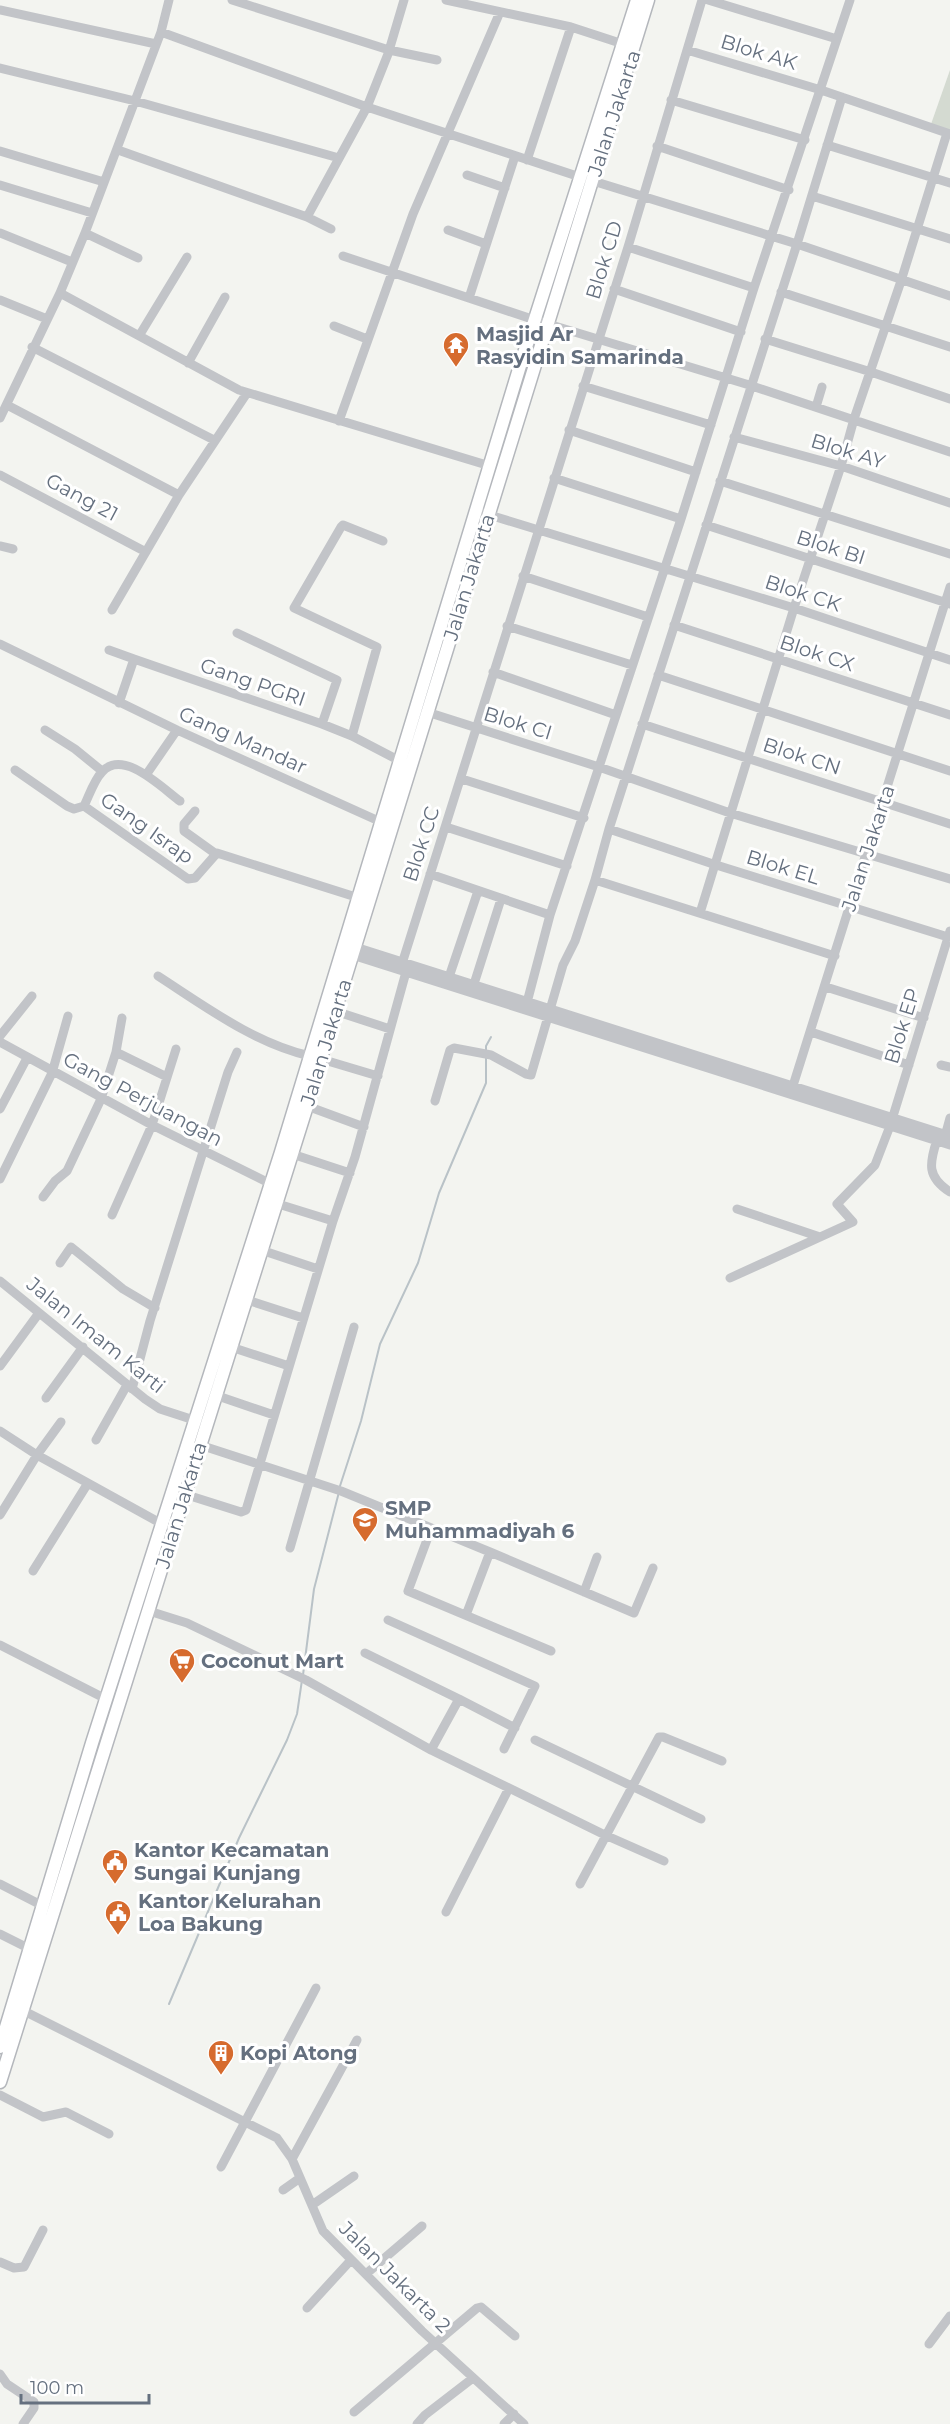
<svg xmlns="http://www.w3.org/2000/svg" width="950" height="2424" font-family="Montserrat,sans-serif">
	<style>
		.green { fill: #d4dad1 }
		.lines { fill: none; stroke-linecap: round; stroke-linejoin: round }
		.stream { stroke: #b9c2c7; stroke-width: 2 }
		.secondary-casing { stroke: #b4b7bc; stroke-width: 15 }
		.minor { stroke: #c2c4c8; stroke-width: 9 }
		.secondary { stroke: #fff; stroke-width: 12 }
		.labels { text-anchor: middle; stroke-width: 6; stroke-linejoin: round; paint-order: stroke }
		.street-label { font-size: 20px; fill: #65707f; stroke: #fff }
		.poi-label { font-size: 20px; font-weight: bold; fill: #65707f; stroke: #fff; text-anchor: start }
	</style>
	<rect width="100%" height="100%" fill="#f3f4f0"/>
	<path class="green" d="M950 70V134L930 127Z"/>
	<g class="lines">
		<path class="stream" d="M486 1051V1046L491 1037
			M340 1486 361 1421 380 1344 418 1263 439 1193 486 1083V1057
			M303 1675 314 1589 339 1492
			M169 2004 239 1838 287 1740 297 1714 302 1680"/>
		<g class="secondary-casing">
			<path id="secondary" d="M0 2047 92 1743 281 1152 519 369 637 0
				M0 2082 307 1106 335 1011 648 0"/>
		</g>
		<path class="minor" d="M232 0 389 50 437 60
			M446 0 571 27 623 44
			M708 0 837 39
			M0 10 156 44
			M161 32 367 107 580 177 797 244 950 296
			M687 50 821 90 950 134
			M0 68 135 101 339 158
			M671 100 805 140
			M827 145 950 183
			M657 146 789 190
			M118 150 307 217 367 107 388 54 404 0
			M0 151 104 182
			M527 160 571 27
			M467 175 505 188
			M0 185 92 213
			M812 196 950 239
			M307 217 331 229
			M448 230 486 244
			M0 233 72 262
			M85 233 138 258
			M628 247 754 288
			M343 256 535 320 746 384 950 452
			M614 289 741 332
			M781 292 950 347
			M60 293 239 390 490 466
			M469 298 515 156
			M0 300 47 319
			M334 326 367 339
			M139 336 187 257
			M765 339 871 372 950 399
			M32 347 214 440
			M188 363 225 297
			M583 386 711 425
			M7 405 179 495 247 393
			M816 407 822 387
			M0 418 60 293 85 233 161 32 169 0
			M339 421 413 214 500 12
			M569 430 696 472
			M734 437 841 466 950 503
			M0 475 146 552
			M554 478 681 519
			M720 481 950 554
			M483 513 794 608 950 660
			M706 525 950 604
			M0 546 13 549
			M523 576 648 617
			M112 610 179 495
			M674 625 950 715
			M507 626 632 665
			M237 633 337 680 322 724
			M0 644 177 730 381 822
			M109 650 134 659
			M493 672 616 715
			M658 675 950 771
			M119 703 134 659 322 724 352 736 400 761
			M427 712 599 767 730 813 950 879
			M642 724 950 824
			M45 730 75 749 102 771
			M352 736 377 647 294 608 341 527 343 525 383 541
			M15 770 67 806 74 809 84 806 188 879 195 878 217 853 359 898
			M146 775 177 730
			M462 779 584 818
			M84 806C89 796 94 780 102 772 123 748 162 788 180 801
			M195 811 184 824V831L216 854
			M446 827 567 866
			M609 829 713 864 948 937
			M430 874 550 915
			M700 913 794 608 841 466 854 419 901 281 947 133
			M349 945 950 1136
			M346 953 950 1145
			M835 956 595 880 609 829 797 244 842 97
			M400 970 628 247 702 0
			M158 976C206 1007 254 1043 310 1056
			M449 977 478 891
			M474 984 501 899
			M826 987 924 1018
			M525 1010 550 915 681 519 754 288 850 0
			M335 1011 390 1029
			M811 1032 909 1065
			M0 1036 32 996
			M0 1042 152 1125 271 1184
			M116 1052 167 1077
			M321 1059 378 1076
			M941 1065 950 1067
			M791 1092 950 587
			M435 1101 450 1050 454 1048 491 1055 526 1074 531 1075 563 965 575 941 595 880
			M307 1106 364 1127
			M0 1109 27 1058
			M937 1140C929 1164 927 1177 950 1192
			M944 1140 950 1118
			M292 1154 350 1173
			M0 1179 52 1073 68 1016
			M43 1197 55 1181 67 1171 101 1099 116 1052 122 1018
			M275 1203 333 1221
			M737 1209 820 1237
			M112 1215 152 1125 176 1049
			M261 1250 318 1269
			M60 1263 71 1247 123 1289 155 1308
			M730 1278 853 1222 837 1204 875 1165 890 1126 950 931
			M0 1281 145 1399 160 1409 200 1422
			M247 1300 303 1318
			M231 1347 289 1366
			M0 1366 39 1313
			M132 1389 150 1321 228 1072 237 1052
			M215 1395 274 1415
			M46 1398 83 1347
			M0 1431 37 1455 162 1524
			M96 1440 127 1385
			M200 1445 341 1491 490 1552
			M184 1494 241 1512 246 1510 333 1221 355 1157 406 972
			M0 1515 37 1455 61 1422
			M431 1529 408 1591 551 1651
			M290 1548 354 1327
			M33 1571 88 1483
			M584 1592 597 1557
			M149 1611 187 1623 306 1680 431 1750 605 1835 664 1861
			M466 1615 490 1552 634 1613 653 1568
			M388 1620 535 1686 504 1749
			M0 1645 106 1699
			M365 1653 459 1699 431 1750
			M459 1699 515 1728
			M535 1740 701 1819
			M0 1884 43 1906
			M580 1884 659 1737H663L722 1761
			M446 1912 509 1788
			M0 1934 30 1949
			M18 2008 277 2138 292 2159 323 2231 422 2331 524 2424
			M0 2095 43 2117 66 2112 109 2134
			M292 2159 357 2040
			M221 2167 316 1988
			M283 2190 300 2178
			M312 2205 354 2176
			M0 2262 14 2268 24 2267 43 2230
			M366 2274 422 2226
			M307 2308 351 2260
			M929 2344 950 2316
			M0 2374 7 2384 34 2402V2408L23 2424
			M354 2412 477 2308 481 2307 515 2336
			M417 2424 425 2415 473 2378
			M504 2424 514 2414"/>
		<use href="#secondary" class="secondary"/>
	</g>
	<defs>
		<g id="temple-pin" transform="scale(1.35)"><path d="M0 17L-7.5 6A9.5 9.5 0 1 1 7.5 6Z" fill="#d66b2e" stroke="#fff"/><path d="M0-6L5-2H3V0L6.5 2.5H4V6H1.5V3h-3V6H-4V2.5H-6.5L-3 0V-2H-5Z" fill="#fff"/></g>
		<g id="school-pin" transform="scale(1.35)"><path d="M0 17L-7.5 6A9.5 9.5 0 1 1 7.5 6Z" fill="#d66b2e" stroke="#fff"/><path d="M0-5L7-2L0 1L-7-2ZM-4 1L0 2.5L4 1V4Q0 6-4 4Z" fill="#fff"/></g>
		<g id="supermarket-pin" transform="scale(1.35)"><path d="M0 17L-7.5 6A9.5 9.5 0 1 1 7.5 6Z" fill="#d66b2e" stroke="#fff"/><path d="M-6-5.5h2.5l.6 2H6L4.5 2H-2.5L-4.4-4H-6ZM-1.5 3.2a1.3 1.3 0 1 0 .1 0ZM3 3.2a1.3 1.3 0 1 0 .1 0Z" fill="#fff"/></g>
		<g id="civic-pin" transform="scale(1.35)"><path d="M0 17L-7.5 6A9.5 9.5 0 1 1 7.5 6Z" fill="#d66b2e" stroke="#fff"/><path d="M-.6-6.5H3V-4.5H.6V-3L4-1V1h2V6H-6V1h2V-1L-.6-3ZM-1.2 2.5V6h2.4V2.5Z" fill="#fff"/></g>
		<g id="building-pin" transform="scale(1.35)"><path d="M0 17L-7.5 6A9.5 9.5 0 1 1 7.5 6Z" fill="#d66b2e" stroke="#fff"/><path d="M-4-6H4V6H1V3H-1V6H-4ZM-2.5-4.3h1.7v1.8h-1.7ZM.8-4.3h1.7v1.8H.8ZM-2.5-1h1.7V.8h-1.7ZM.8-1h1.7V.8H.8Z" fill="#fff"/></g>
	</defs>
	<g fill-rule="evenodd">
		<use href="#temple-pin" x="456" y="345"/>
		<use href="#school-pin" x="365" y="1520"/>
		<use href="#supermarket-pin" x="182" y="1661"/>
		<use href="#civic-pin" x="115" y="1862"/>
		<use href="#civic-pin" x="118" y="1913"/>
		<use href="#building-pin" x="221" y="2053"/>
	</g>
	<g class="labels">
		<g class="street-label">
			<text transform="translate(759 52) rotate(17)" y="7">Blok AK</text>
			<text transform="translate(614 113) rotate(-72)" y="7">Jalan Jakarta</text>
			<text transform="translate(604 260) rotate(-73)" y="7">Blok CD</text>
			<text transform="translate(848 451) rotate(17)" y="7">Blok AY</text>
			<text transform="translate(82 497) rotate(28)" y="7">Gang 21</text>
			<text transform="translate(831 547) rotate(18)" y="7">Blok BI</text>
			<text transform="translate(469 577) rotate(-73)" y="7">Jalan Jakarta</text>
			<text transform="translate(803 593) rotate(18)" y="7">Blok CK</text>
			<text transform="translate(817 653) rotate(18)" y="7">Blok CX</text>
			<text transform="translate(253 682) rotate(19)" y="7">Gang PGRI</text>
			<text transform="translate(518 723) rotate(17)" y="7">Blok CI</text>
			<text transform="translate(243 740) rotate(24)" y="7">Gang Mandar</text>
			<text transform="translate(802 756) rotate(18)" y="7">Blok CN</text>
			<text transform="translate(147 828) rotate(35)" y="7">Gang Israp</text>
			<text transform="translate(421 844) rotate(-72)" y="7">Blok CC</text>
			<text transform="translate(868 848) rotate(-72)" y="7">Jalan Jakarta</text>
			<text transform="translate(783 867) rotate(17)" y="7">Blok EL</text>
			<text transform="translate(902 1026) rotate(-73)" y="7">Blok EP</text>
			<text transform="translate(326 1042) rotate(-73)" y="7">Jalan Jakarta</text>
			<text transform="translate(143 1099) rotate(28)" y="7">Gang Perjuangan</text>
			<text transform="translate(96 1335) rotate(39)" y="7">Jalan Imam Karti</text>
			<text transform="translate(181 1505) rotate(-73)" y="7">Jalan Jakarta</text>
			<text transform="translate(395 2277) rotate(45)" y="7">Jalan Jakarta 2</text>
		</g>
		<g class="poi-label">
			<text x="476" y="341">Masjid Ar<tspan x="476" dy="23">Rasyidin Samarinda</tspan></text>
			<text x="385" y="1515">SMP<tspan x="385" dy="23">Muhammadiyah 6</tspan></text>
			<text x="201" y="1668">Coconut Mart</text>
			<text x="134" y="1857">Kantor Kecamatan<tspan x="134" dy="23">Sungai Kunjang</tspan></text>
			<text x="138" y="1908">Kantor Kelurahan<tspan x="138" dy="23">Loa Bakung</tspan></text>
			<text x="240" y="2060">Kopi Atong</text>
		</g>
	</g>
	<path d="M21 2394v9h128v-9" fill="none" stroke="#65707f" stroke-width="3"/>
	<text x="30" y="2394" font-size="18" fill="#65707f" stroke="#ffffff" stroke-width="4.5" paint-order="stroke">100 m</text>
</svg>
